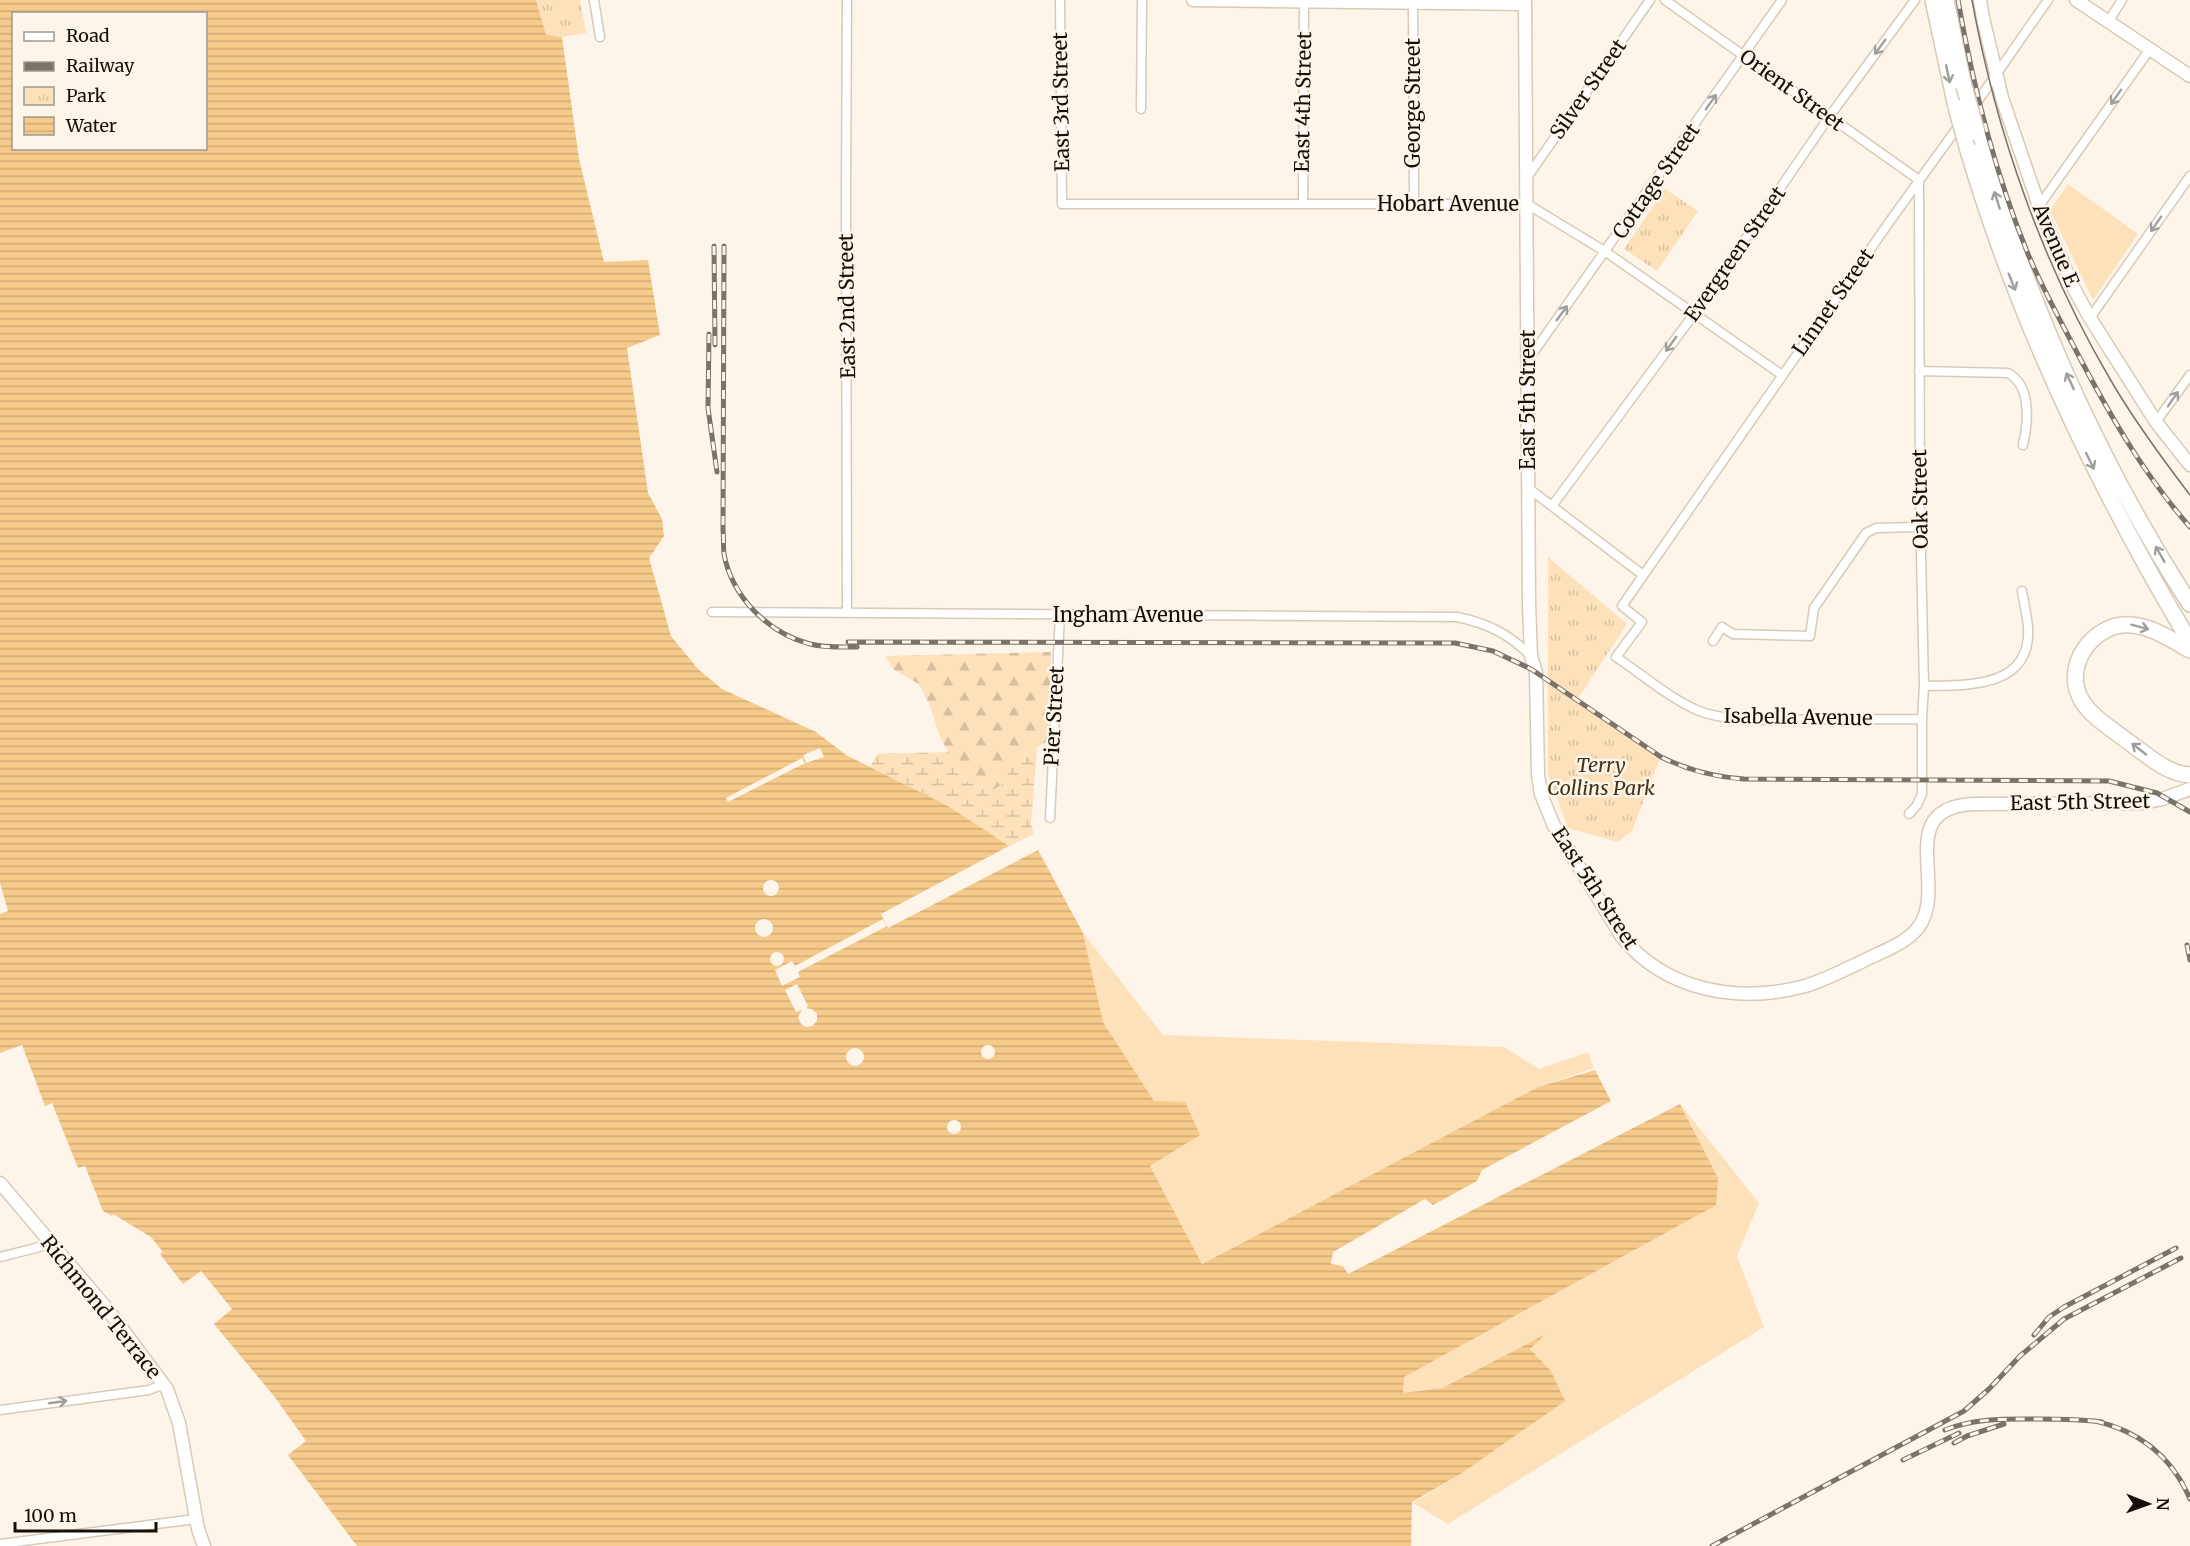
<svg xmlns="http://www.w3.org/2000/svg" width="2190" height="1546" font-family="Merriweather,serif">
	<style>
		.grass { fill: #fce1ba }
		.forest { fill: url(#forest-firs) }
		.wetland { fill: url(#wetland-marsh) }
		.park { fill: url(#park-tufts) }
		.water { fill: url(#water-rules); fill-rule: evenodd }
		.pier { fill: #fef5ea }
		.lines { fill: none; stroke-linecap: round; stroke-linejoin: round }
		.street-casing { stroke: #d7cab7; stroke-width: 11 }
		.secondary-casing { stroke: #d7cab7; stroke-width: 15 }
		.highway-casing { stroke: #d7cab7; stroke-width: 18 }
		.street { stroke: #fff; stroke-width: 8 }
		.secondary { stroke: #fff; stroke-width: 12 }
		.highway { stroke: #fff; stroke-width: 15 }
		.tram { stroke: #79736a; stroke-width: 1.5 }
		.rail-casing { stroke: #79736a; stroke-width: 5 }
		.rail { stroke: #fef5ea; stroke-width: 3; stroke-dasharray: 9; stroke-linecap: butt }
		.highway-bridge-casing { stroke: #d7cab7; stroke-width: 18; stroke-linecap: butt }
		.highway-bridge { stroke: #fff; stroke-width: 15 }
		.oneway { stroke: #a19f9d }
		.labels { text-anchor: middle; stroke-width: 5; stroke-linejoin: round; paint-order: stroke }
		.street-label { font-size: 20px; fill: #141009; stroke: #fef5ea }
		.park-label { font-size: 20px; font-style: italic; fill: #443216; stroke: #fef5ea }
	</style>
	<defs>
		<pattern id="forest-firs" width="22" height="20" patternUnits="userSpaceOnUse" patternTransform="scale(1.5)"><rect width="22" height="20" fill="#fce1ba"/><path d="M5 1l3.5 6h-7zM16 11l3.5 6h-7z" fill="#d7c09f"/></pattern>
		<pattern id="wetland-marsh" width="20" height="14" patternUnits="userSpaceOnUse" patternTransform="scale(1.5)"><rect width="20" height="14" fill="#fce1ba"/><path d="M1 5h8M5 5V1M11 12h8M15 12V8" fill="none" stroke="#d7c09f"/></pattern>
		<pattern id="park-tufts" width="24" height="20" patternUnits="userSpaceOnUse" patternTransform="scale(1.5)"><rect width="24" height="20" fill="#fce1ba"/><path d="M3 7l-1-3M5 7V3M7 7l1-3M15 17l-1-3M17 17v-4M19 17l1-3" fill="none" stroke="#d7c09f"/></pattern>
		<pattern id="water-rules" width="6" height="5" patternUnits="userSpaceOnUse" patternTransform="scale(1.5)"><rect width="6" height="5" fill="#f5ca8b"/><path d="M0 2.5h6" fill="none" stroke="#d1ac77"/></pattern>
	</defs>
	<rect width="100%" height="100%" fill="#fef5ea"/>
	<path class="grass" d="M2068 184 2138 234 2093 300 2050 210Z
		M1083 933 1163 1035 1504 1047 1539 1069 1588 1052 1594 1068 1538 1087 1202 1264 1150 1166 1199 1135 1154 1101 1103 1022Z
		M1680 1104 1759 1203 1737 1256 1764 1327 1448 1524 1413 1503 1462 1473 1565 1401 1551 1371 1530 1349 1543 1336 1442 1388 1403 1393 1404 1377 1718 1178Z"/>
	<path class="forest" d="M1051 652 1048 741 1011 762 1006 782 990 792 961 779 939 734 929 704 919 684 894 670 885 656Z"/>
	<path class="wetland" d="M1037 748 1031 825 1034 834 1009 846 948 806 870 767 877 754 948 752 961 779 990 792 1006 782 1010 762Z"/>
	<path class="park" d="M536 0H580L586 33 562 37 546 35Z
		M1665 189 1698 211 1657 271 1624 249Z
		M1548 557 1627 624 1577 700 1660 758 1632 831 1618 842 1568 828 1548 775Z"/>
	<path class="water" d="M0 0H536L546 35 562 37 579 159 604 262 648 260 660 335 627 348 648 493 662 519 664 536 649 558 671 636 698 669 722 689 816 732 846 755 948 806 1009 846 881 914 888 928 1038 850 1083 933 1103 1022 1154 1101 1185 1102 1200 1135 1150 1166 1202 1264 1538 1087 1595 1070 1611 1101 1482 1170 1477 1181 1433 1205 1425 1199 1333 1252 1331 1264 1343 1266 1348 1274 1680 1104 1718 1178 1716 1205 1404 1377 1403 1393 1442 1388 1546 1334 1530 1349 1551 1371 1565 1401 1462 1473 1412 1502 1411 1546H357L288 1455 306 1441 274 1396 214 1324 232 1309 201 1271 183 1284 160 1254 163 1252 151 1237 113 1214 112 1216 103 1211 85 1166 78 1168 52 1103 45 1106 22 1045 0 1053V914L8 911 0 883ZM14 14H206V148H14Z"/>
	<path class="pier" d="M820 748 824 757 806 763 803 755Z
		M802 758 805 763 728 802 726 798Z
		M763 888a8 8 0 1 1 16 0a8 8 0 1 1-16 0Z
		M883 919 887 926 798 972 800 977 782 986 775 970 792 961 795 966Z
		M755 928a9 9 0 1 1 18 0a9 9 0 1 1-18 0Z
		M770 959a7 7 0 1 1 14 0a7 7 0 1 1-14 0Z
		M797 984 808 1006 806 1008 812 1009 817 1014V1021L812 1026 806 1027 801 1024 798 1017 802 1010 796 1012 785 990Z
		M981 1052a7 7 0 1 1 14 0a7 7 0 1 1-14 0Z
		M846 1057a9 9 0 1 1 18 0a9 9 0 1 1-18 0Z
		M947 1127a7 7 0 1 1 14 0a7 7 0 1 1-14 0Z"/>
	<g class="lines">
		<g class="street-casing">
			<path id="street" d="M594 0 600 37
				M1060 0 1062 204H1527L1606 252 1782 375
				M1665 0 1919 180 1920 512 1924 686 1922 719V794L1917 805 1909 814
				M1413 3 1414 204
				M2108 22 2122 0
				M1141 109 1142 0
				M1970 112 2048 0
				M1526 179 1650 0
				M1303 204 1304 0
				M2039 206 2150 49
				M2090 318 2190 176
				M1528 360 1782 0
				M1919 371 2008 373C2032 386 2028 423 2023 445
				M2156 422 2190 375
				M1528 488 1643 575
				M1552 506 1694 314 1829 117 1915 0
				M712 612 1457 617C1487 623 1509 634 1531 656
				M847 612 846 195 847 0
				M1713 641 1722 627 1733 634 1810 636 1814 608 1866 533 1876 528 1920 527
				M1924 686C1967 685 2032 689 2028 627 2027 615 2024 603 2022 591
				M1922 719 1745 720C1730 718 1714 717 1699 711 1669 698 1643 675 1616 657L1642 622 1622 606 1890 221 1960 124
				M1050 818 1060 615
				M0 1257 36 1248 50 1242
				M0 1410 149 1390 164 1384
				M0 1544 196 1519"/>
		</g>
		<g class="secondary-casing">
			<path id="secondary" d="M1193 0 1525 4
				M1525 0 1529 604 1531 656 1536 672 1538 775 1541 794 1554 826 1622 937C1666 991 1739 1004 1805 986 1825 980 1844 970 1863 961 1881 952 1905 944 1918 928 1949 887 1893 809 1972 804L2143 803 2162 799 2190 789
				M1980 0 1983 18 2002 98 2039 206 2073 287 2090 318 2156 422 2190 465
				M2076 0 2190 76
				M0 1183 108 1310 167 1389 179 1423 198 1529 204 1546"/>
		</g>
		<g class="highway-casing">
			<path id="highway" d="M1933 0 1956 107
				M1946 0 1964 86
				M1977 133C2027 298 2096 459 2190 604
				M1967 147C2018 322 2097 486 2190 642
				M2190 650C2172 640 2151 626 2131 625 2093 622 2061 667 2082 701 2093 719 2118 733 2134 746 2151 758 2168 774 2190 775"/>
		</g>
		<use href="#street" class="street"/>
		<use href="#secondary" class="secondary"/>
		<use href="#highway" class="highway"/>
		<path class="tram" d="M1972 0C1996 132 2042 263 2110 379 2133 419 2161 457 2190 495"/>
		<g class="rail-casing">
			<path id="rail" d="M1958 0C1973 86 1995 173 2028 254 2044 292 2064 327 2083 364 2114 422 2146 477 2190 527
				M714 246 715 345
				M724 246 723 530C724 538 723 546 724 554 732 597 768 633 810 644 826 648 841 647 857 647
				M709 334 708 408 717 472
				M848 642 1455 643 1493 651 1531 669 1661 757C1688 770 1714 777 1744 779L2109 781 2157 793 2190 812
				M2187 945 2190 960
				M2034 1335 2049 1317 2064 1307 2176 1248
				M2095 1421C2139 1431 2172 1457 2190 1499
				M1945 1430C1975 1418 2005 1419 2037 1419 2059 1419 2080 1419 2102 1422
				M1954 1443 1967 1436 2004 1424
				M1903 1460 1959 1433
				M1712 1546 1964 1411 1989 1389 2020 1356 2064 1319 2181 1258"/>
		</g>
		<use href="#rail" class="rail"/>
		<g class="highway-bridge-casing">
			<path id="highway-bridge" d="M1964 86 1977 133
				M1956 107 1967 147"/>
		</g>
		<use href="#highway-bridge" class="highway-bridge"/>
	</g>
	<defs><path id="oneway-shaft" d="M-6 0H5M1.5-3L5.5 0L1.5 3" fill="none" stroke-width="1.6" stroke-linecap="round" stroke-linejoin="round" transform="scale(1.5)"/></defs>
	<g class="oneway">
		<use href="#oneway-shaft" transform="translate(1880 47) rotate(126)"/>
		<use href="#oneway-shaft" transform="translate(1948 74) rotate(78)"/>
		<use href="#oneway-shaft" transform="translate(2116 97) rotate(125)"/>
		<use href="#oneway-shaft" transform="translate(1711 102) rotate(-55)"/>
		<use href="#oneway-shaft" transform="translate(1997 200) rotate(-108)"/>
		<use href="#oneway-shaft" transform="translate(2156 224) rotate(125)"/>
		<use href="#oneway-shaft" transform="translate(2012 282) rotate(68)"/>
		<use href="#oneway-shaft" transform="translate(1562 313) rotate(-54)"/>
		<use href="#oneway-shaft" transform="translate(1671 344) rotate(126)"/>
		<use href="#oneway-shaft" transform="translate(2070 381) rotate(-115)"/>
		<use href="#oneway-shaft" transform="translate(2173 399) rotate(-55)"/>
		<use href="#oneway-shaft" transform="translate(2090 461) rotate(64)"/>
		<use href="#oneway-shaft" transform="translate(2160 554) rotate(-120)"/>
		<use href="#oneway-shaft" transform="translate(2140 627) rotate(15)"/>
		<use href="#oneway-shaft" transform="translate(2139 749) rotate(-142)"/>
		<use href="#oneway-shaft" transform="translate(58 1402) rotate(-8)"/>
	</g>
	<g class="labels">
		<g class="street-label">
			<text transform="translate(1588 89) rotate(-55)" y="7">Silver Street</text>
			<text transform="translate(1792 90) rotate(36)" y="7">Orient Street</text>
			<text transform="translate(1061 102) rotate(-91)" y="7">East 3rd Street</text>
			<text transform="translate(1303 102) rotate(-89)" y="7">East 4th Street</text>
			<text transform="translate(1413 103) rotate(-90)" y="7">George Street</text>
			<text transform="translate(1656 181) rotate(-55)" y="7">Cottage Street</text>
			<text x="1448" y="211">Hobart Avenue</text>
			<text transform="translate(2056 245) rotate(67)" y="7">Avenue E</text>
			<text transform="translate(1735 254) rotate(-55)" y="7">Evergreen Street</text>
			<text transform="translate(1833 302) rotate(-55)" y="7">Linnet Street</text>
			<text transform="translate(847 306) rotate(-91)" y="7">East 2nd Street</text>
			<text transform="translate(1528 400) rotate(-90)" y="7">East 5th Street</text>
			<text transform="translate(1920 499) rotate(-91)" y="7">Oak Street</text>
			<text x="1128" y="622">Ingham Avenue</text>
			<text transform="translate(1054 716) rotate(-87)" y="7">Pier Street</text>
			<text transform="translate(1798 717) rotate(1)" y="7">Isabella Avenue</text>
			<text transform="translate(2080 802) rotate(-1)" y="7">East 5th Street</text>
			<text transform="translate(1595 888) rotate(57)" y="7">East 5th Street</text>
			<text transform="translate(101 1307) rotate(51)" y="7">Richmond Terrace</text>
		</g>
		<g class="park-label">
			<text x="1601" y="772">Terry<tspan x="1601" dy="23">Collins Park</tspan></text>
		</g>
	</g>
	<rect x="12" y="12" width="195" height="138" fill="#fef5ea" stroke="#a09990" stroke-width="1.5"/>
	<rect x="24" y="32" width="30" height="9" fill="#ffffff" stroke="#a09990" stroke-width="1.5"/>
	<text x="66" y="42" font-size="18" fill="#141009">Road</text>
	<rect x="24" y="62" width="30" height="9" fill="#79736a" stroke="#a09990" stroke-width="1.5"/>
	<text x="66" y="72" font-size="18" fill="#141009">Railway</text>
	<rect x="24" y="87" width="30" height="18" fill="url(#park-tufts)" stroke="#a09990" stroke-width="1.5"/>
	<text x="66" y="102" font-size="18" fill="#141009">Park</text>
	<rect x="24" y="117" width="30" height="18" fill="url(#water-rules)" stroke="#a09990" stroke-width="1.5"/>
	<text x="66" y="132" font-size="18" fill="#141009">Water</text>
	<g transform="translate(2148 1504) rotate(91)" stroke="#fef5ea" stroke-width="4.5" paint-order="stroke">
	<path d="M0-4.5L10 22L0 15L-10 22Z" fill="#141009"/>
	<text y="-9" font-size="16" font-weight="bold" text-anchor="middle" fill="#141009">N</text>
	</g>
	<path d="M15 1522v9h141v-9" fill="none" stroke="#141009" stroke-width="3"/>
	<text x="24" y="1522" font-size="18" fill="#141009" stroke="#fef5ea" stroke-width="4.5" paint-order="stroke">100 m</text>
</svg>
